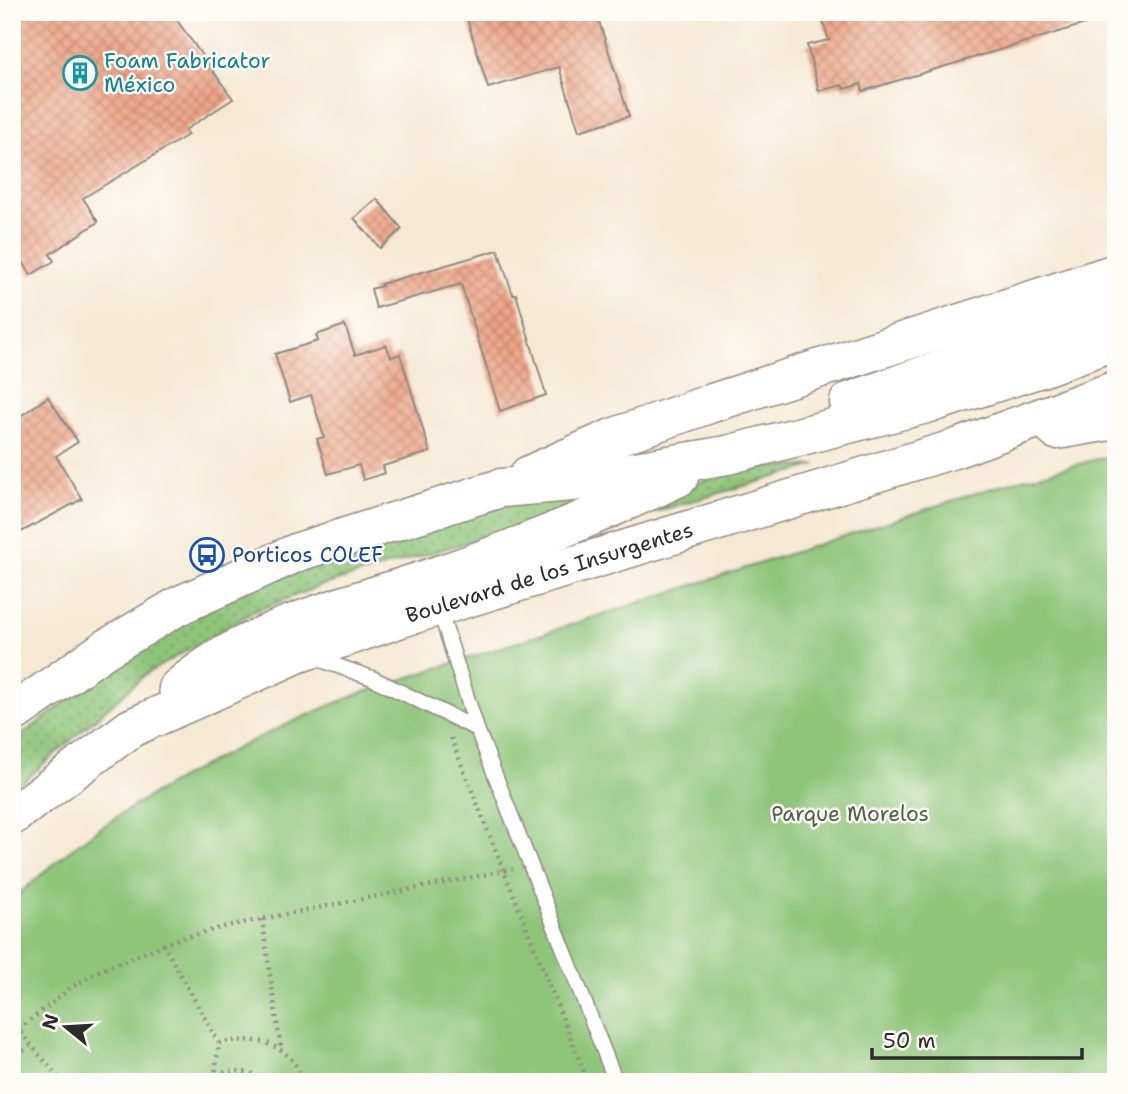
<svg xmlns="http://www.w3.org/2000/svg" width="1128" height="1094" font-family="'Shantell Sans',sans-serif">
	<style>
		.grass { fill: url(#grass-dots); stroke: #5c7852; stroke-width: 2 }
		.park { fill: #8ec579; stroke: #5c7852; stroke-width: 2 }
		.building { fill: url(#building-cross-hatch) }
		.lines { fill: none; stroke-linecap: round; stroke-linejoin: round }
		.lane-casing { stroke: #908a80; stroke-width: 17 }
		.primary-casing { stroke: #908a80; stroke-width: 41 }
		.path { stroke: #908a80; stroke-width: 4.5; stroke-dasharray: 2 5; stroke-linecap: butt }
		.lane { stroke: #fff; stroke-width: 14 }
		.primary { stroke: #fff; stroke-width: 38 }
		.labels { text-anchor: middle; stroke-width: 5; stroke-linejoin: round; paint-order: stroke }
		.culture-label { font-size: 21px; fill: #0d838f; stroke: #fdfcf7; text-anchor: start }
		.transit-label { font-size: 21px; fill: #164399; stroke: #fdfcf7; text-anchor: start }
		.street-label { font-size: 21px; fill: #2b2b2b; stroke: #fdfcf7 }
		.park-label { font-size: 21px; fill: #4e6146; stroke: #fdfcf7 }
	</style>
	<defs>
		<pattern id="grass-dots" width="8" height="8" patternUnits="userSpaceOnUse" patternTransform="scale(1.75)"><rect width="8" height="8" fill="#8ec579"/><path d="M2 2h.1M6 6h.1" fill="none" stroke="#74a063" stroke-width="1.8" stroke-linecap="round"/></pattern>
		<pattern id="building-cross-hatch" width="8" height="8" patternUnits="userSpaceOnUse" patternTransform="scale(1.75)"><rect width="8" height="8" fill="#eea485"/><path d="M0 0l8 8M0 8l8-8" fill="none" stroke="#c1866d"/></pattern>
	</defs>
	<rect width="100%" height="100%" fill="#fdfcf7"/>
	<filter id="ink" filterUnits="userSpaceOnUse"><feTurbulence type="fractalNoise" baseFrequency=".0143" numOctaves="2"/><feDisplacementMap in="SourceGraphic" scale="14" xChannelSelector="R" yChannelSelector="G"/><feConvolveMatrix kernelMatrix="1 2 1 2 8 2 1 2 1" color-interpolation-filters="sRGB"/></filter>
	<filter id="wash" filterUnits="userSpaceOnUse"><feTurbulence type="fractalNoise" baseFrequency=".00686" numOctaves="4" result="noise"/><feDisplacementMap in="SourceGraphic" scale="28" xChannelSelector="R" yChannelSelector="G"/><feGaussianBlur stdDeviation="1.57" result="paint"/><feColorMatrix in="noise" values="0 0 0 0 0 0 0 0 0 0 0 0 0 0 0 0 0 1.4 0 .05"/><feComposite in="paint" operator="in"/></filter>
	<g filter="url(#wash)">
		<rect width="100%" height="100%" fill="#f6e9d4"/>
		<path class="grass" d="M816 465 655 512 700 482 739 469Z
			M594 492 538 521 320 586 255 611 146 674 12 792V742L135 650 236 594 394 534 477 509Z"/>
		<path class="park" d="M1116 454V1082H12V900C35 881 58 859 82 841 167 779 263 732 361 693L1004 484Z"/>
		<g id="blocks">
			<path class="building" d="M12 12H171L233 99 185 130 188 135 83 198 98 222 50 254 54 261 31 275 12 244Z
				M465 12H596L629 116 579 131 559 67 488 88Z
				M820 12H1105V18L863 91 861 84 844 89 842 85 819 91 807 45 829 40Z
				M377 199 402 229 380 248 354 218Z
				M498 250 513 295 516 294 546 395 500 411 461 284 376 308 371 289 382 286 381 284Z
				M345 325 355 355 386 345 391 357 400 354 430 452 383 466 385 473 363 480 359 465 328 474 317 439 324 437 311 395 290 402 275 354 318 341 316 335Z
				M48 397 78 442 56 456 82 499 12 537V422Z"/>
		</g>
	</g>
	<g filter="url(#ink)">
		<use href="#blocks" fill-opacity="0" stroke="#908a80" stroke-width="2"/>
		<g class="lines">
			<g class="lane-casing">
				<path id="lane" d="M439 608 477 729 616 1082
					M312 657 372 678 477 729"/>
			</g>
			<g class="primary-casing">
				<g id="primary">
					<path d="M849 402 1116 307"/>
					<path d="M1056 430 1116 420"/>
					<path d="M529 475 612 438 712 403 1116 273"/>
					<path d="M178 688C250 626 349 606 436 576 519 548 600 514 679 477"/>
					<path d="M12 714 104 650 178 606 298 552 501 488 572 482 727 455 938 401 1041 368 1116 340"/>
					<path id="s1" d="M12 816 131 728 299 653 398 619 957 448 1116 390"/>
				</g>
			</g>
			<path class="path" d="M451 738 588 1082
				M262 919 281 1049
				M163 944 219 1043 215 1074
				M12 1022 62 1082
				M19 1029 72 987 99 971 175 940 227 926 513 869
				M219 1043C254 1035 292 1042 303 1082
				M12 1059 30 1046
				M197 1082C217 1072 247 1064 265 1082
				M230 1082 235 1072"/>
			<use href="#lane" class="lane"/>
			<use href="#primary" class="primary"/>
		</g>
	</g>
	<defs>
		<g id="building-ring" transform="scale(1.75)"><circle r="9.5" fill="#fdfcf7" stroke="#0f9aa8" stroke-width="1.5"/><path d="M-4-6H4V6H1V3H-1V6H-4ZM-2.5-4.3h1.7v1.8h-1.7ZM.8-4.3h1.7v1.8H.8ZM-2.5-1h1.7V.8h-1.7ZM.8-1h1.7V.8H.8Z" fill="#0f9aa8"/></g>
		<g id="bus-ring" transform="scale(1.75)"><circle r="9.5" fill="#fdfcf7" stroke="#1a4fb4" stroke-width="1.5"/><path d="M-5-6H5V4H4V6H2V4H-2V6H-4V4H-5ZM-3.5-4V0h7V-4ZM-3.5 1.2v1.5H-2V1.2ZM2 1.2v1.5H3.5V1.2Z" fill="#1a4fb4"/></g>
	</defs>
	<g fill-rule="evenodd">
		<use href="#building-ring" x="80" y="73"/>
		<use href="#bus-ring" x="207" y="555"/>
	</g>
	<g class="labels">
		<g class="culture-label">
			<text x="104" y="68">Foam Fabricator<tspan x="104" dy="24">México</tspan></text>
		</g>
		<g class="transit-label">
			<text x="232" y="562">Porticos COLEF</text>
		</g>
		<g class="street-label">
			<text dy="7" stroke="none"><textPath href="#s1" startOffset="595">Boulevard de los Insurgentes</textPath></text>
		</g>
		<g class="park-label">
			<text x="850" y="821">Parque Morelos</text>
		</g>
	</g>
	<rect width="1128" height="1094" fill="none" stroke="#fdfcf7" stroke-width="42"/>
	<g transform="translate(66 1027) rotate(288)" stroke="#fdfcf7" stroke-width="5" paint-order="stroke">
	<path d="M0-5L12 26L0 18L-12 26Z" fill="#2b2b2b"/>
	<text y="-10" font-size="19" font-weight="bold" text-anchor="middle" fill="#2b2b2b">N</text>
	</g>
	<path d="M872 1048v10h210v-10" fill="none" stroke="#2b2b2b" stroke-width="3.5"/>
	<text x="883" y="1048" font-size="21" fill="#2b2b2b" stroke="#fdfcf7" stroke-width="5" paint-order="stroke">50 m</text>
</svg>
